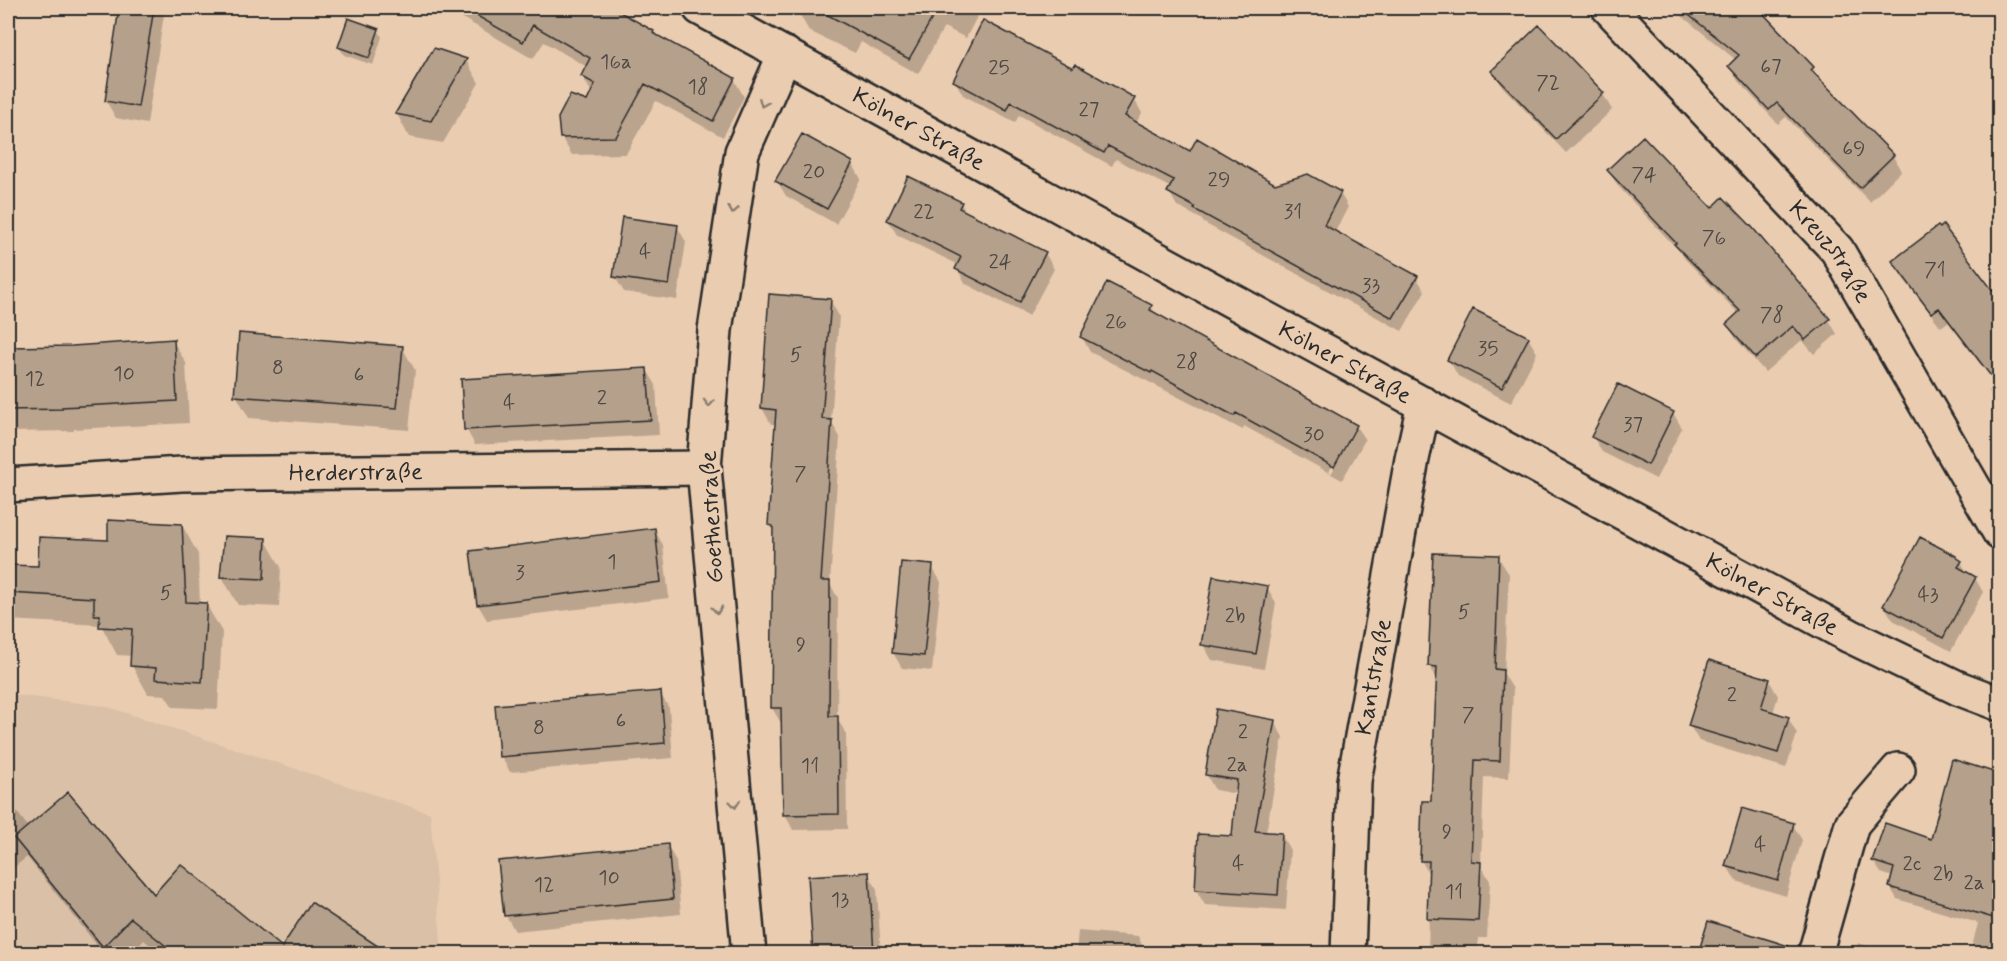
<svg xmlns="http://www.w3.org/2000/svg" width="2007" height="961" font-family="Mynerve,sans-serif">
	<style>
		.built { fill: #dac0a6 }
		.shadow { fill: #0003; fill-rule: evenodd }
		.building { fill: #b5a08c; stroke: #2b2b2b; stroke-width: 1.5 }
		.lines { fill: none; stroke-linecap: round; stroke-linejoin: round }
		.minor-casing { stroke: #2b2b2b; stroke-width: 38 }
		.secondary-casing { stroke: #2b2b2b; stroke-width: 38 }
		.minor { stroke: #eacdb1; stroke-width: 33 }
		.secondary { stroke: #eacdb1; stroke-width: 33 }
		.oneway { stroke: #8a7c6e }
		.labels { text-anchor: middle; stroke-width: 6; stroke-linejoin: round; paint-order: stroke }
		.number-label { font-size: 21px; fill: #4e4843 }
		.street-label { font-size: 24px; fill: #2b2b2b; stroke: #eacdb1 }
	</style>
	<rect width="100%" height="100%" fill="#eacdb1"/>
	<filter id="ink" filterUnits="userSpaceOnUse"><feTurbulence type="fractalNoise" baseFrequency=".0167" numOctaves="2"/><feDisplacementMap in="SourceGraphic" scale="12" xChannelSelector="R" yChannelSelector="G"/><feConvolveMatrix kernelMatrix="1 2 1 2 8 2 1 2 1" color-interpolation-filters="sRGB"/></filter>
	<g filter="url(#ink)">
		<path class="built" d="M8 694 105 706 430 813 442 953 8 954Z"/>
		<path class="shadow" d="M121 8H165L147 124 116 118 106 101Z
			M445 8H572L583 14 587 8H610L653 32 655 37 734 79 744 97 723 137 656 101 626 154 572 155 561 137 588 103 592 93 582 76 587 67 544 42 533 59Z
			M804 8H981V9L966 38 944 27 918 74 861 42 855 53 809 31 800 15Z
			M1672 8H1756L1813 68 1821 83 1893 156 1901 171 1870 202 1786 117 1778 124 1738 81 1730 66 1736 60Z
			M1539 27 1603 94 1612 110 1566 153 1502 86 1493 71Z
			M378 30 382 37 373 65 344 55 339 47Z
			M434 49 466 60 479 83 443 143 409 137 397 114Z
			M1073 70 1134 99 1142 113 1136 123 1190 153 1275 185 1340 193 1348 207 1335 232 1416 277 1425 291 1402 331 1204 223 1201 219 1177 206 1169 192 1171 188 1116 159 1112 166 1019 115 1015 123 963 95 955 81Z
			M852 163 861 179 836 224 786 196 777 181Z
			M1609 171 1829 320 1837 334 1814 354 1802 340 1765 372 1736 339 1727 324 1739 314 1685 259 1681 253 1617 185Z
			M961 203 966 213 1045 253 1054 269 1029 316 966 284 957 269 959 265 897 235 888 220Z
			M677 226 686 242 677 300 624 292 615 277Z
			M1894 262 2000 349 1980 364 1948 322 1941 327 1902 277Z
			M830 300 839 316 831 422 840 437 830 584 838 598 837 719 846 733 847 829 793 830 785 814 783 723H781L772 708 774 533 770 525 776 424H771L762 408Z
			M1151 306 1156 315 1356 426 1365 440 1342 480 1244 426 1243 430 1090 352 1082 337ZM1352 431H1355L1331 474 1329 472Z
			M1528 338 1537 353 1511 403 1458 376 1449 360Z
			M173 341 186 363 189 423 74 429V431L8 432V349L72 348Z
			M402 347 415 370 409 430 249 418 236 395Z
			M647 370 656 385 659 435 475 445 466 429Z
			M2000 386V411L1989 391Z
			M1673 413 1682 428 1656 479 1602 452 1593 437Z
			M182 525 198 554 200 604H206L222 632 218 709 173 707 165 695 148 694 132 666 133 656 117 655 101 625 8 620V567L39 568 109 542ZM110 626 140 628V630L110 629Z
			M654 529 663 545 669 598 487 620 478 605Z
			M265 539 281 567 279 607 238 605 222 577Z
			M1498 557 1509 574 1504 674 1513 689 1509 778 1484 777 1481 865 1490 881 1487 938H1478V954H1428L1430 876 1421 860 1433 803 1438 680 1429 666Z
			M1961 562 1968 574 1975 578 1983 592 1951 651 1893 620 1884 606Z
			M932 567 941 582 932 671 902 668 893 653Z
			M1267 587 1276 603 1264 669 1212 660 1203 645Z
			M1769 680 1778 696 1773 713 1788 718 1797 734 1786 768 1699 741 1690 726Z
			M660 693 669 708 673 758 510 772 501 756Z
			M1274 721 1283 737 1266 833 1281 834 1290 850 1286 910 1205 905 1196 890 1233 838 1237 794 1215 790 1206 774Z
			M2000 775V954H1970L1978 923 1897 899 1890 887 1893 877 1881 873 1873 861 1932 841Z
			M8 800 29 828 154 897 282 949 388 954H161L144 940 131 954H104L27 857 8 872Z
			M1793 825 1802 840 1786 896 1736 881 1727 866Z
			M667 845 676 861 681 914 515 931 506 916 500 863Z
			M868 873 877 889 881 954H815Z
			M1078 931 1138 936 1146 954H1076Z
			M1858 943 1892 954H1855Z"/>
		<path class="building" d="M119 8H154L138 107 105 101Z
			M463 8H613L654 31 653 33 735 78 713 121 645 84 616 137 560 138 558 118 570 95 587 101 595 84 581 76 590 58 533 25 523 42Z
			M815 8H938L909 59Z
			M1680 8H1758L1814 67 1811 70 1894 155 1860 188 1777 103 1769 110 1728 66 1739 55Z
			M348 18 379 29 369 58 338 47Z
			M983 20 1073 68 1075 64 1135 98 1125 116 1190 151 1197 138 1275 184 1308 174 1341 192 1324 225 1418 276 1393 318 1194 209 1195 207 1167 192 1174 180 1108 146 1104 153 1011 102 1007 110 953 81Z
			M1539 25 1604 93 1556 139 1491 71Z
			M434 48 467 59 431 121 395 114Z
			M802 134 853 162 827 209 775 181Z
			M1643 136 1712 208 1723 197 1752 227 1830 319 1805 340 1793 326 1756 358 1726 324 1740 311 1674 244 1676 243 1607 170Z
			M908 176 962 202 959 208 1046 252 1020 302 955 269 961 257 887 220Z
			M622 217 678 225 669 285 613 277Z
			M1943 225 2000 300V388L1939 308 1931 313 1892 261 1938 226 1940 228Z
			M1107 282 1152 305 1150 310 1357 425 1334 467 1236 413 1234 416 1152 371 1151 373 1080 337Z
			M769 294 831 299 822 419 832 420 821 581H830L829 716H838L839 814 783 815 781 708H771L773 526 768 525 776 410 761 408Z
			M1473 309 1529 337 1502 388 1447 360Z
			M239 333 403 346 397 408 234 396Z
			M174 339 177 401 62 407V409L8 410V347L72 346Z
			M647 368 651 420 464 430 461 379Z
			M1618 384 1674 412 1648 465 1591 437Z
			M108 520 182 524 186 602 207 603 202 682 155 679 156 668 130 666 132 629 99 627 100 615H94V598L8 593V565L38 566 39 537 108 540Z
			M655 528 661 582 477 605 470 551Z
			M224 536 266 538 264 579 220 577Z
			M1920 537 1956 556V557L1962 561 1958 567 1976 577 1943 638 1883 606Z
			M1433 553 1499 555 1495 669 1503 670 1500 761 1475 760 1471 861 1481 862 1478 921 1427 919 1429 861H1420L1422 801H1431L1437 667 1428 666Z
			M901 562 933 565 924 656 892 653Z
			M1213 576 1268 586 1256 654 1201 645Z
			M1709 660 1770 679 1761 708 1789 717 1778 753 1688 726Z
			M661 691 665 743 499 757 495 705Z
			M1216 709 1275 720 1255 831 1282 833 1278 895 1195 890 1198 834 1232 836 1237 780 1205 775Z
			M1952 759 2000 774V920L1889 887 1894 868 1872 861 1885 823 1931 839Z
			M68 792 154 894 181 864 282 947 311 902 390 954H176L131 918 103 947 14 838Z
			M1742 808 1794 823 1778 881 1725 866Z
			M668 844 673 899 504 916 498 861Z
			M869 872 874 954H813L808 876Z
			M1708 921 1789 946 1788 954H1698Z"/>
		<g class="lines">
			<g class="minor-casing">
				<g id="minor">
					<path id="s1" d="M1609 8 1837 250 2000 533"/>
					<path id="s2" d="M8 485 182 474 704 468"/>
					<path d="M749 954 704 468 715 330 742 152 785 54"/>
					<path id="s3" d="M1348 954 1354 781 1412 459 1424 404"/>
					<path d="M1815 954 1852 824 1898 770"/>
				</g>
			</g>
			<g class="secondary-casing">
				<g id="secondary">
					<path id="s4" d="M700 8 1231 300 1850 636 1958 688 2000 704"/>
				</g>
			</g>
			<use href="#minor" class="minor"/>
			<use href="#secondary" class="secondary"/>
		</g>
		<defs><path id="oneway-chevron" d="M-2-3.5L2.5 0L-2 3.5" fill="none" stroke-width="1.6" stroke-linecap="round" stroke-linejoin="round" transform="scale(1.5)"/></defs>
		<g class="oneway">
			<use href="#oneway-chevron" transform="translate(763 103) rotate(113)"/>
			<use href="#oneway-chevron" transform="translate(733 210) rotate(99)"/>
			<use href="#oneway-chevron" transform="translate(709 403) rotate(94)"/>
			<use href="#oneway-chevron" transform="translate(717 610) rotate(85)"/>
			<use href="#oneway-chevron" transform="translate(735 804) rotate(85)"/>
		</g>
	</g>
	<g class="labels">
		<g class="number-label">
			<text x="616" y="68">16a</text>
			<text x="1771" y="73">67</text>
			<text x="999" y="74">25</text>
			<text x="1548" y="89">72</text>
			<text x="698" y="93">18</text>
			<text x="1089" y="116">27</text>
			<text x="1854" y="155">69</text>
			<text x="814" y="178">20</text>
			<text x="1644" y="181">74</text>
			<text x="1219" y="186">29</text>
			<text x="924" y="218">22</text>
			<text x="1293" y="218">31</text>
			<text x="1714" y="244">76</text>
			<text x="645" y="258">4</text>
			<text x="1000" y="268">24</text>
			<text x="1935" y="276">71</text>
			<text x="1371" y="292">33</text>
			<text x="1772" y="321">78</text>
			<text x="1116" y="328">26</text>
			<text x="1488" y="355">35</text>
			<text x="796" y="361">5</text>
			<text x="1187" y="368">28</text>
			<text x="278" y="374">8</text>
			<text x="124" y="380">10</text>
			<text x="359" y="381">6</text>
			<text x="35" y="385">12</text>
			<text x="602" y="404">2</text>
			<text x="509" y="409">4</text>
			<text x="1633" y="431">37</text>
			<text x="1314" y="441">30</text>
			<text x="800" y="480">7</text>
			<text x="612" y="568">1</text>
			<text x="520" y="579">3</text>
			<text x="166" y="599">5</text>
			<text x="1928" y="601">43</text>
			<text x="1464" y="618">5</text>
			<text x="1235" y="622">2b</text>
			<text x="801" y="651">9</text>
			<text x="1732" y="701">2</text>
			<text x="1468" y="721">7</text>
			<text x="621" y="727">6</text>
			<text x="539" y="734">8</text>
			<text x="1243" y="738">2</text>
			<text x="1237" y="771">2a</text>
			<text x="810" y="772">11</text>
			<text x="1447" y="838">9</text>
			<text x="1760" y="851">4</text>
			<text x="1238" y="870">4</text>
			<text x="1912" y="870">2c</text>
			<text x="1943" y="880">2b</text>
			<text x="609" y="884">10</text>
			<text x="1974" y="889">2a</text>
			<text x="544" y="891">12</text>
			<text x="1454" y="898">11</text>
			<text x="840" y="906">13</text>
		</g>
		<g class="street-label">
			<text dy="8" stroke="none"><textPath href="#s4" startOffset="250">Kölner Straße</textPath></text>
			<text dy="8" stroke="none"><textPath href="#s1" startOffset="330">Kreuzstraße</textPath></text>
			<text dy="8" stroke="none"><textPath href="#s4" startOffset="736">Kölner Straße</textPath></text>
			<text dy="8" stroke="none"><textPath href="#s2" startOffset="348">Herderstraße</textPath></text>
			<text transform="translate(711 517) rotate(-93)" y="8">Goethestraße</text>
			<text dy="8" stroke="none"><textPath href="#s4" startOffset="1222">Kölner Straße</textPath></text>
			<text dy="8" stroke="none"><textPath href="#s3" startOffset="279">Kantstraße</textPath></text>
		</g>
	</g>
	<rect width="2007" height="961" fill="none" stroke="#eacdb1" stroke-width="30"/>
	<rect x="15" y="15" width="1977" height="931" fill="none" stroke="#2b2b2b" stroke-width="2" filter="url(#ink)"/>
</svg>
